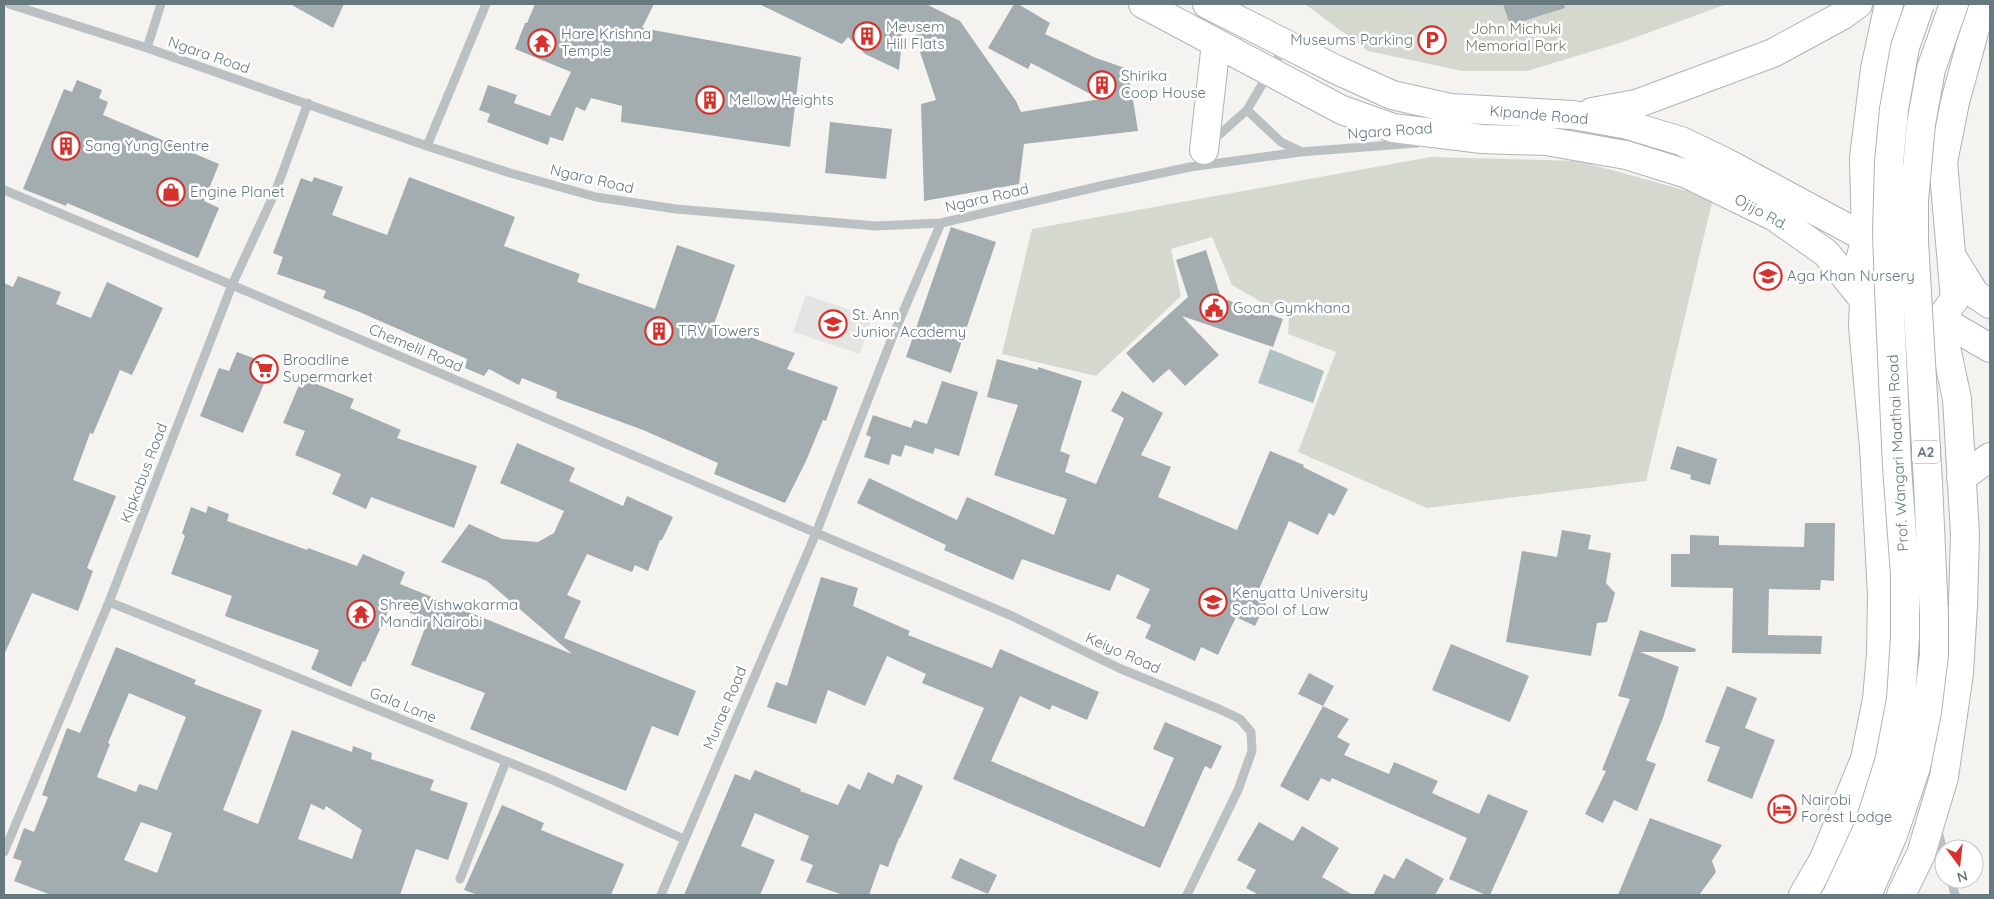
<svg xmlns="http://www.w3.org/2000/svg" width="1994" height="899" font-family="Quicksand,sans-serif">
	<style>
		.built { fill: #e4e5e3 }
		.green { fill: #d4d8cf }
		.water { fill: #b1c1c2 }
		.building { fill: #a3adaf; fill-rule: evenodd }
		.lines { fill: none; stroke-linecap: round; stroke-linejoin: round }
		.major-casing { stroke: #aeb4b6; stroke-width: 30 }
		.minor { stroke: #bbc0c2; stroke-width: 9 }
		.major { stroke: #fff; stroke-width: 28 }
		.major-bridge-casing { stroke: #aeb4b6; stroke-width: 30; stroke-linecap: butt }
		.major-bridge { stroke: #fff; stroke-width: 28 }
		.labels { text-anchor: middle; stroke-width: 5; stroke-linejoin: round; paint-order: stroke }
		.shield { fill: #fff; stroke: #93a1a5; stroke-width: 1 }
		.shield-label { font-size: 14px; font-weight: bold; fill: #65797f }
		.poi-label { font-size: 15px; fill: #65797f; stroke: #fff; text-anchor: start }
		.park-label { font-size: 15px; fill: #6b7763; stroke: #fff }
		.street-label { font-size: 15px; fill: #65797f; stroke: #fff }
	</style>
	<rect width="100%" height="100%" fill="#f4f3f0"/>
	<path class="built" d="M806 295 872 317 860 354 793 332Z"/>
	<path class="green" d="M1305 4H1727L1623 42 1527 71H1463L1368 51Z
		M1431 157 1579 161 1713 198 1646 481 1427 508 1298 452 1336 352 1288 334 1289 318 1232 285 1212 237 1171 249 1181 296 1096 376 1002 354 1032 229Z"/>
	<path class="water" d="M1270 349 1324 371 1313 403 1258 383Z"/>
	<path class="building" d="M290 4H344L333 28Z
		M535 4H654L642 28 801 57 790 147 621 122 622 106 591 98 585 111 576 107 563 141 550 137 548 145 487 122 490 114 479 110 488 85 517 95 514 103 550 116 571 72 515 49 525 23H527Z
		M759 4H926L960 21 1016 101 1021 112 1100 99 1031 63 1028 69 988 48 1014 4H1018L1050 23 1045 34 1096 58 1128 69 1138 131 1024 144 1019 184 924 201 921 104 936 100 917 43 916 30 903 29 899 70 865 54 848 37 842 44Z
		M1503 4H1564L1565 8 1510 25Z
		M77 80 102 90 99 98 108 102 103 115 219 164 204 201 219 208 198 258 67 203 66 206 23 189 64 89 72 92Z
		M830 122 892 129 886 179 825 173Z
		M314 177 343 187 332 215 387 235 409 177 515 217 504 246 580 274 577 282 655 309 677 245 735 265 714 324 795 353 787 369 838 387 826 421 823 420 806 461 785 503 714 474 718 463 643 430 556 398 557 392 522 378 519 385 489 369 484 376 465 368 467 359 357 311 323 298 326 291 277 274 283 257 273 253 301 178 312 182Z
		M951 227 996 242 951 373 906 357Z
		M1206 250 1221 298 1283 319 1273 347 1182 316 1219 355 1185 386 1169 369 1153 383 1126 353 1188 297 1176 260Z
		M18 276 61 292 56 304 91 318 107 282 163 308 132 375 120 370 93 434 90 433 73 480 116 496 87 568 93 571 78 611 32 593 4 655V283L13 287Z
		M237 352 272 365 243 433 200 416 219 368 229 371Z
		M997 359 1038 370V367L1082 381 1060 451 1070 455 1065 472 1096 484 1124 418 1111 411 1122 391 1163 413 1141 455 1171 467 1158 497 1237 530 1270 451 1304 465 1303 467 1348 489 1334 516 1329 513 1318 535 1289 521 1255 598 1266 603 1255 626 1236 617 1218 655 1201 647 1195 661 1145 638 1151 625 1136 618 1150 589 1117 574 1110 591 1022 559 1013 580 944 550 946 545 857 503 869 478 957 520 967 497 1054 535 1067 499 994 475 1018 405 987 397Z
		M302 378 354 399 350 408 401 430 397 438 477 466 454 528 371 497 366 509 332 494 341 474 295 455 305 431 283 423Z
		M942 381 978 392 959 456 935 448 933 454 905 445 901 457 892 454 889 465 864 457 871 437 866 435 873 415 911 428 914 420 927 424Z
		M517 443 575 468 569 481 623 506 627 496 673 517 662 540H660L648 571 635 565 632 572 587 554 567 595 581 601 564 638 696 691 678 736 652 726 626 791 470 729 485 693 411 665 428 620 391 605 365 662 363 661 351 687 311 669 319 650 225 616 232 596 171 574 185 536 182 533 191 507 206 513 208 506 229 514 227 521 307 550 308 548 357 566 363 554 405 572 400 584 572 654 487 581 441 562 469 524 502 539 538 542 554 533 564 511 500 483Z
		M1677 446 1717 459 1710 485 1690 479 1691 475 1670 469Z
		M1805 523H1835L1834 581 1821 580 1820 590 1769 589 1768 635 1822 636 1821 654 1732 653 1733 588 1671 587V554H1690V535L1719 536V545L1804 547Z
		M1562 530 1591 535 1588 549 1611 553 1606 583 1615 593 1607 622 1597 623 1591 656 1506 642 1522 551 1557 557Z
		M821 577 858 588 853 606 910 631 908 635 992 668 1000 649 1099 692 1087 720 1052 705 1050 710 1020 696 991 761 1144 827 1174 758 1153 749 1165 722 1222 746 1211 769 1205 766 1160 868 953 779 984 708 922 683 926 674 887 656 865 706 828 690 816 724 767 707 776 682 787 686Z
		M1640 630 1696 649 1695 652H1640L1679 667 1663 718 1646 760 1656 764 1637 811 1614 800 1603 823 1585 814 1606 771 1602 770 1630 699 1618 696Z
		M1451 644 1529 676 1510 722 1432 690Z
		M116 647 196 680 194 684 262 710 223 810 258 824 292 730 352 752 353 746 372 753 371 759 434 780 430 790 468 803 448 860 416 849 400 895H51L14 881 22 861 13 858 24 828 34 832 48 797 42 795 67 728 80 733ZM129 693 186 717 157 790 139 784 136 792 97 777 110 744 108 743ZM311 804 324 810 326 806 362 830 352 859 298 839ZM141 822 172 833 157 873 124 860Z
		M1309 673 1334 686 1323 706 1298 694Z
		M1727 686 1757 698 1745 728 1775 740 1752 799 1707 781 1720 747 1705 742Z
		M1323 706 1349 719 1337 737 1350 744 1344 755 1389 774 1394 762 1438 781 1432 793 1479 814 1488 794 1528 811 1490 895H1486L1449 879 1467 838 1332 778 1330 782 1321 778 1308 801 1280 786Z
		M755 770 801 789 800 791 838 805 848 784 860 790 868 772 893 784 897 774 923 786 900 838H899L888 867 880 864 869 895H843L806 882 813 865 800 860 809 836 755 813 741 846 775 860 760 895H684L735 774 750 780Z
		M502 805 544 823 541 830 624 864 611 895H478L464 890Z
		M1650 818 1722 845 1712 861 1716 872 1699 895H1618Z
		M1259 822 1293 841 1302 826 1339 848 1322 877 1353 895H1259L1246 888 1256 870 1237 860Z
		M960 858 997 875 988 894 951 878Z
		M1406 858 1444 879 1435 895H1373L1384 874 1394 879Z"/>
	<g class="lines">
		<g class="major-casing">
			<path id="major" d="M1143 4 1342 110 1393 128 1482 139 1546 141 1626 155 1687 174 1775 217 1826 253 1864 300 1877 319 1897 334H1922L1940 319 1990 348
				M1207 4 1337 70 1392 95 1450 108 1573 115 1628 125 1681 141 1725 162 1866 238
				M1592 112 1636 104 1773 53 1843 15 1858 4
				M1204 150 1216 43
				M1954 260 1975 294 1990 304
				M1961 478 1990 457
				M1803 895 1824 859 1865 759 1877 699 1881 654 1882 595 1874 447 1863 326 1864 300 1858 277 1861 256 1866 238 1864 158 1875 69 1889 4
				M1901 895 1921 854 1944 777 1959 673 1963 605 1965 534 1957 399 1940 319 1955 299 1943 162 1955 102 1976 25 1985 4"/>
		</g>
		<path class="minor" d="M9 4 147 48 427 146 510 173 596 197 676 209 876 226 941 223 1105 185 1190 167 1300 152 1417 143
			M147 48 161 4
			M1247 110 1281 142 1300 151
			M1211 142 1247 110 1285 46
			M427 146 486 4
			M4 190 232 285 1012 616 1121 669 1219 709 1240 719 1251 732 1252 751 1238 790 1187 895
			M109 602 548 778 684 839
			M1937 828 1944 854
			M4 852 109 602 232 285 276 190 308 103
			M460 879 506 761
			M1951 879 1955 895
			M661 895 816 533 892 338 941 223"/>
		<use href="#major" class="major"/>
		<g class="major-bridge-casing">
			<path id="major-bridge" d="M1837 895 1868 828 1889 762 1901 699 1905 637V575L1897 467 1889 290 1887 232 1889 162 1894 109 1905 47 1920 4
				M1867 895 1893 835 1916 767 1927 712 1934 655V616L1928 483 1914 241V200L1921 124 1931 69 1954 4"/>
		</g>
		<use href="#major-bridge" class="major-bridge"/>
	</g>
	<defs>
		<g id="building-ring" transform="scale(1.4375)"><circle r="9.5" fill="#fff" stroke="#d5322e" stroke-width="1.5"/><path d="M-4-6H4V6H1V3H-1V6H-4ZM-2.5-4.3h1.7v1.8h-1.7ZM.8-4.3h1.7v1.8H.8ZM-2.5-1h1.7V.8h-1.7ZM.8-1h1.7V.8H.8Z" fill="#d5322e"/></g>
		<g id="parking-ring" transform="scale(1.4375)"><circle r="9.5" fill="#fff" stroke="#d5322e" stroke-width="1.5"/><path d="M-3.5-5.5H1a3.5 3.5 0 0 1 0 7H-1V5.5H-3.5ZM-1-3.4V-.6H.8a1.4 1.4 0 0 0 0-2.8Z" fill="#d5322e"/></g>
		<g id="temple-ring" transform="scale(1.4375)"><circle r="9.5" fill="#fff" stroke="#d5322e" stroke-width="1.5"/><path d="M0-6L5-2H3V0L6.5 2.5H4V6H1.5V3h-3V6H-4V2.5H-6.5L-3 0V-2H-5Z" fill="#d5322e"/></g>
		<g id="shop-ring" transform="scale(1.4375)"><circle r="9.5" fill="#fff" stroke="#d5322e" stroke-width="1.5"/><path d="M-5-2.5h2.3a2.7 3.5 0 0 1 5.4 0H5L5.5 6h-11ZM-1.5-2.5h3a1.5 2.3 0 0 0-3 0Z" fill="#d5322e"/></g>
		<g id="school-ring" transform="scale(1.4375)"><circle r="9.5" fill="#fff" stroke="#d5322e" stroke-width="1.5"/><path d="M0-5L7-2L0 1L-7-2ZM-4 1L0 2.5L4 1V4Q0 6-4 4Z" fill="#d5322e"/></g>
		<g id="civic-ring" transform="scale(1.4375)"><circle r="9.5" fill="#fff" stroke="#d5322e" stroke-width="1.5"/><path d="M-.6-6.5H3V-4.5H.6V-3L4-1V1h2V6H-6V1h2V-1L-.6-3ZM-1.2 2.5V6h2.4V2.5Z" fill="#d5322e"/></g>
		<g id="supermarket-ring" transform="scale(1.4375)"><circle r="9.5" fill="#fff" stroke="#d5322e" stroke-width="1.5"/><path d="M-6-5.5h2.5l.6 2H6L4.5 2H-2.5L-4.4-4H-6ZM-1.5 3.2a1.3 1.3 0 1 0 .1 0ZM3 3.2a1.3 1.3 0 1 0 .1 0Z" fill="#d5322e"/></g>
		<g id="hotel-ring" transform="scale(1.4375)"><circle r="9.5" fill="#fff" stroke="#d5322e" stroke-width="1.5"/><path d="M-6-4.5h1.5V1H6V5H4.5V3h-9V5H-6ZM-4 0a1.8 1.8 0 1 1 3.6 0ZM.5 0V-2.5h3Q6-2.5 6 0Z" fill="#d5322e"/></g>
	</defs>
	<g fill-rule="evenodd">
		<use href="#building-ring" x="867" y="36"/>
		<use href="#parking-ring" x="1432" y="40"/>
		<use href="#temple-ring" x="542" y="43"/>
		<use href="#building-ring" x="1102" y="85"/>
		<use href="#building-ring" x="710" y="100"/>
		<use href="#building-ring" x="66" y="146"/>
		<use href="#shop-ring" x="171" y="192"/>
		<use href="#school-ring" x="1768" y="276"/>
		<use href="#civic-ring" x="1214" y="308"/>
		<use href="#school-ring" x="833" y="324"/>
		<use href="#building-ring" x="659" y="331"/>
		<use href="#supermarket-ring" x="264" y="369"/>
		<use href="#school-ring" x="1213" y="602"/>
		<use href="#temple-ring" x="361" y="614"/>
		<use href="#hotel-ring" x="1782" y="809"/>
	</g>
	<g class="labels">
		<rect class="shield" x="1912" y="440.5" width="28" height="23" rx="4"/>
		<g class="shield-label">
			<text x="1926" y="457">A2</text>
		</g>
		<g class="poi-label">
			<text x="886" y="32">Meusem<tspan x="886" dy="17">Hill Flats</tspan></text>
			<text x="561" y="39">Hare Krishna<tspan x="561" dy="17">Temple</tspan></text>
			<text x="1413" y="45" text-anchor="end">Museums Parking</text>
			<text x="1121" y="81">Shirika<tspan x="1121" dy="17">Coop House</tspan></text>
			<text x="729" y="105">Mellow Heights</text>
			<text x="85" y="151">Sang Yung Centre</text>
			<text x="190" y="197">Engine Planet</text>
			<text x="1787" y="281">Aga Khan Nursery</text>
			<text x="1233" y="313">Goan Gymkhana</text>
			<text x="852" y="320">St. Ann<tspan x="852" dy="17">Junior Academy</tspan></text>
			<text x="678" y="336">TRV Towers</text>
			<text x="283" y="365">Broadline<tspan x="283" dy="17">Supermarket</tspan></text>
			<text x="1232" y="598">Kenyatta University<tspan x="1232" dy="17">School of Law</tspan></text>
			<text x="380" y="610">Shree Vishwakarma<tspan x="380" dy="17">Mandir Nairobi</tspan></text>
			<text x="1801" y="805">Nairobi<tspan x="1801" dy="17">Forest Lodge</tspan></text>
		</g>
		<g class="park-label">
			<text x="1516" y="34">John Michuki<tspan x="1516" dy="17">Memorial Park</tspan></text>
		</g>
		<g class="street-label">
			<text transform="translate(209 55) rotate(19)" y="5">Ngara Road</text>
			<text transform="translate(1539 115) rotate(5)" y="5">Kipande Road</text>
			<text transform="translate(1390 131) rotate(-4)" y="5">Ngara Road</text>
			<text transform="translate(592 179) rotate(13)" y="5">Ngara Road</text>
			<text transform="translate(987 198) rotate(-13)" y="5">Ngara Road</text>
			<text transform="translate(1761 212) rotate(29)" y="5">Ojijo Rd.</text>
			<text transform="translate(416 348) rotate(23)" y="5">Chemelil Road</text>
			<text transform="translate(1898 453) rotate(-93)" y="5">Prof. Wangari Maathai Road</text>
			<text transform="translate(144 473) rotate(-69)" y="5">Kipkabus Road</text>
			<text transform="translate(1123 653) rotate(24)" y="5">Keiyo Road</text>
			<text transform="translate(403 705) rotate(22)" y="5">Gala Lane</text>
			<text transform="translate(725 708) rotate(-67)" y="5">Munae Road</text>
		</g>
	</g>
	<rect width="1994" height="899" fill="none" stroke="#65797f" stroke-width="10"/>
	<g transform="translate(1959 864) rotate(165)"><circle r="24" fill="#ffffff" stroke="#c1c9cc"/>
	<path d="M0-4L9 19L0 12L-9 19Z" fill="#d5322e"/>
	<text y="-8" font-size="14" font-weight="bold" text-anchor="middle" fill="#65797f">N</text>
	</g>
</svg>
